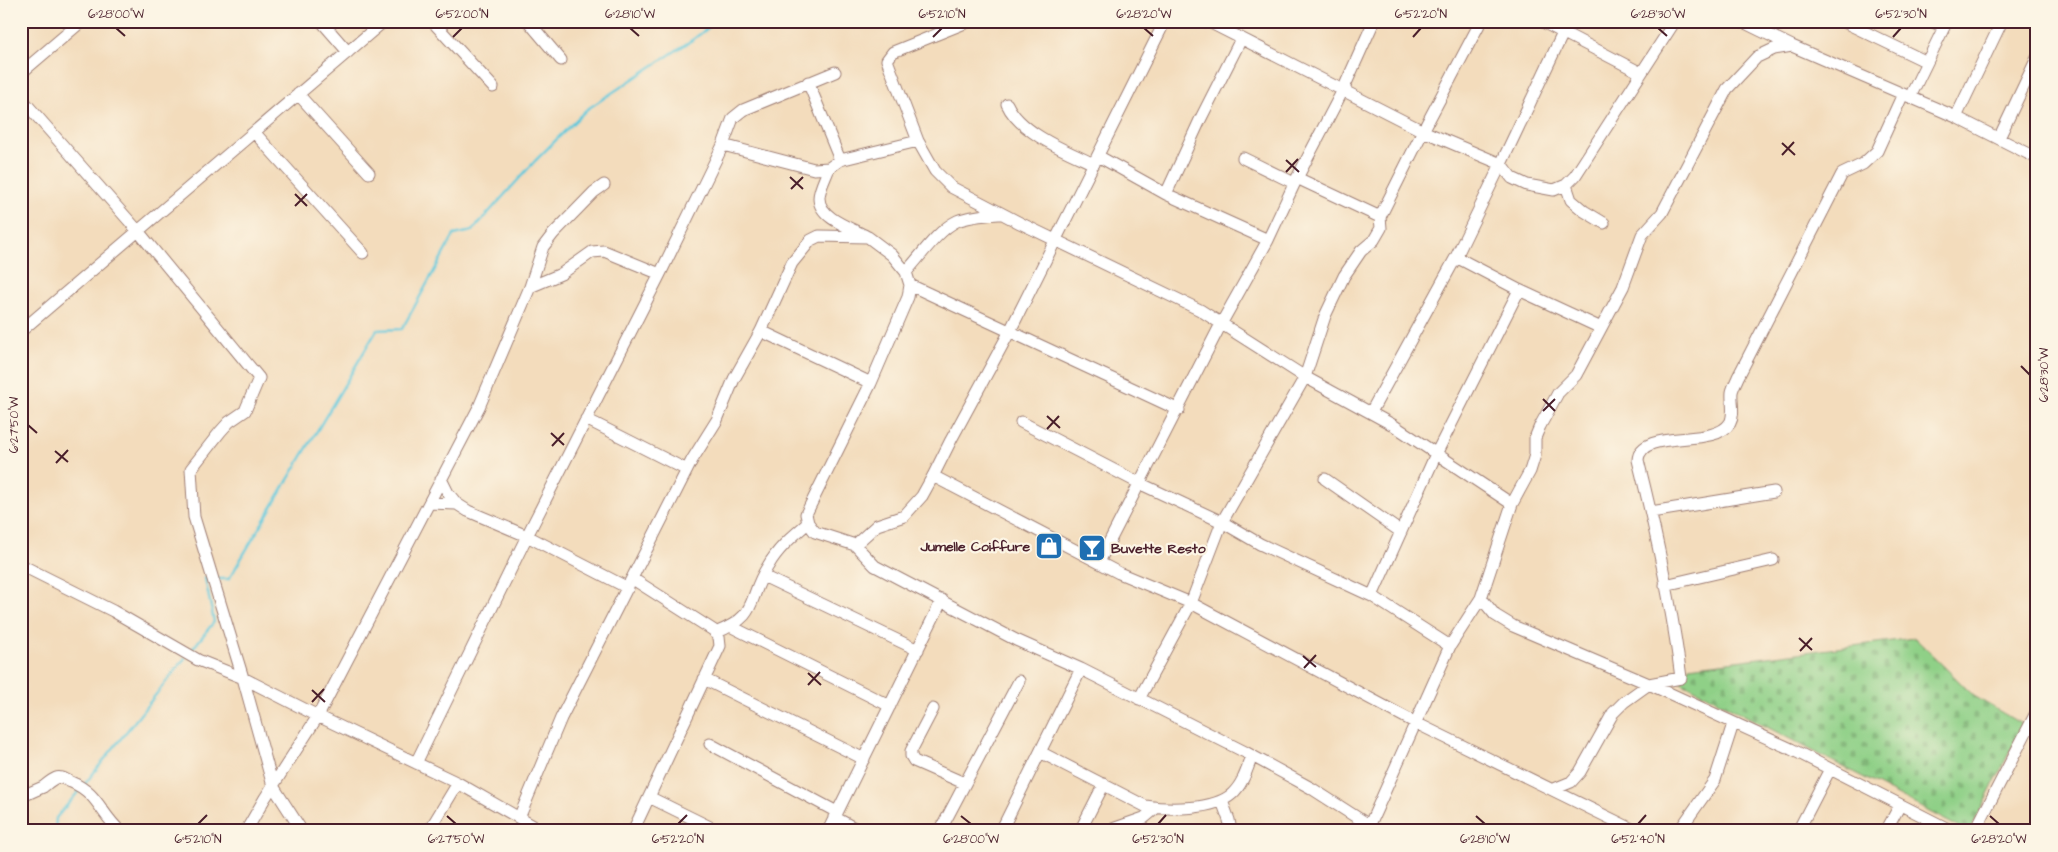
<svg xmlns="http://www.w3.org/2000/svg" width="2058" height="852" font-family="'Architects Daughter',sans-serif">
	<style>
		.cemetery { fill: url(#cemetery-stones); stroke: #6c7859 }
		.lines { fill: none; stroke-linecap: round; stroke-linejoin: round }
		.stream { stroke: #5fc8db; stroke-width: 2.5 }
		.minor-casing { stroke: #9e7e74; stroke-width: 13 }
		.minor { stroke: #fff; stroke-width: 11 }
		.ticks { fill: none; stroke: #4a1f2b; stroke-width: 2 }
		.labels { text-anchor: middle; stroke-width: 4.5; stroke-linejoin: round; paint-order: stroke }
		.poi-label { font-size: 14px; font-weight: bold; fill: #4a1f2b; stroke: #fcf5e5; text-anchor: end }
		.neatline { fill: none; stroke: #4a1f2b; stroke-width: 2 }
		.ticks-label { font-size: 12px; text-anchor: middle; fill: #4a1f2b }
	</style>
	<defs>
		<pattern id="cemetery-stones" width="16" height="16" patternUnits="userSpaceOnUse" patternTransform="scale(1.25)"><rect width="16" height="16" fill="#8fd087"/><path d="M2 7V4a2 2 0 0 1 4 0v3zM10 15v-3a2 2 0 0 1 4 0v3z" fill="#7db275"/></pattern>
	</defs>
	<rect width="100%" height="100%" fill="#fcf5e5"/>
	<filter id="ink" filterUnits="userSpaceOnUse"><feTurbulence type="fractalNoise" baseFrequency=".02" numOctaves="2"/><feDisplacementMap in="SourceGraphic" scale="10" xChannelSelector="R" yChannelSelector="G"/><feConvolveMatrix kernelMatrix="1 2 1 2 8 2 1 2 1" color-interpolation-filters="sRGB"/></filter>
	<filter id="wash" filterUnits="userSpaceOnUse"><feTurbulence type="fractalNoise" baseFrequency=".0096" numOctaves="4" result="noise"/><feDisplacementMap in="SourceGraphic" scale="20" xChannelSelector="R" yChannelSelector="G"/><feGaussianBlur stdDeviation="1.12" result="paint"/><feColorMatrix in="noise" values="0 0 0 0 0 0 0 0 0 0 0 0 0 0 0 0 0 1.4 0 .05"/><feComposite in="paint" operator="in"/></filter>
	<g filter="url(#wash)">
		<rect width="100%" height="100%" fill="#f3dcbc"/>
		<path class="cemetery" d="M1915 638 1974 696 2023 725 1970 831H1966L1681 682 1689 667Z"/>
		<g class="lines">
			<path class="stream" d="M217 579H229L377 330 402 329 454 235 472 231 535 161 586 110 695 38 717 21
				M190 652 214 622 205 578H209
				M84 785 185 658
				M55 831 56 818 79 791"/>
		</g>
	</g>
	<g filter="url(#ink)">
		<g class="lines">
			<g class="minor-casing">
				<path id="minor" d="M321 21 348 52
					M432 21 493 87
					M528 21 561 60
					M970 21 893 52 887 60 918 141 935 171 951 187 1020 223 1200 310 1305 377 1393 425 1512 504 1481 598 1450 646 1367 831
					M1200 21 1209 22 1423 131 1501 164 1563 33
					M1541 21 1641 73
					M1741 21 1792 46 1956 117 2037 158
					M1842 21 1927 62
					M1931 21 1944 27
					M21 73 82 21
					M808 82 840 160
					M298 94 369 173
					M1910 97 1947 21
					M21 98 138 231 259 378 245 411 229 422 220 432 191 469 194 517 243 678 273 786 302 831
					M1007 104C1020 133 1066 151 1094 164
					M1956 117 2002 21
					M254 132 363 253
					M1999 138 2037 58
					M723 145 814 169 829 168 840 160 918 141
					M1098 156 1166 194 1268 240
					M1243 158 1294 183
					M829 168C826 177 819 189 819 198 819 218 851 228 866 236
					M1297 178 1380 217
					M1566 185 1571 200 1584 211 1604 223
					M1166 194 1200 120 1241 39
					M1456 257 1519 290 1601 328
					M906 272C920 257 938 230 957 221 970 216 986 215 1000 214
					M910 285 1179 410
					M530 287 561 274 592 252 604 251 660 274
					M21 331 384 21
					M761 331 871 383
					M1371 412 1456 257 1501 164 1512 178 1527 185 1554 190 1566 185 1575 176 1675 21
					M586 419 687 470
					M1021 422 1139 483 1222 522 1260 544 1372 596 1450 646
					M933 476 1119 573 1191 603 1416 723 1636 831
					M441 479 448 493 457 504 468 511 527 536 628 588
					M1325 479 1401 532
					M429 503 457 504
					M1512 504 1530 471 1535 455V438L1540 426 1558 393 1576 375 1623 287 1642 235 1662 213 1727 89 1757 57 1774 49 1792 46
					M1651 512 1774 492
					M855 545 875 566 1016 640 1081 669 1245 752 1311 788 1378 831
					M1099 562 1221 324 1268 240 1297 178 1343 90 1374 21
					M21 565 113 611 198 660 243 678 318 716 458 783 542 831
					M763 576 918 650
					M1665 585 1773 560
					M1372 596 1436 454 1519 290
					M1481 598 1495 615 1513 626 1649 684 1791 749 1952 831
					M732 627 890 706
					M715 633C761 615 746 600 768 566 778 548 793 536 808 523
					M704 679 864 759
					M1139 699 1191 603 1222 522 1305 377 1325 316 1344 276 1361 251 1374 240 1381 228 1380 217 1423 131 1481 21
					M933 709 911 751V756L914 761 964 783
					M710 744 837 812
					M1040 752 1145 806C1169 810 1214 810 1232 794 1243 784 1247 769 1252 756
					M416 763 527 536 660 274 723 145 733 118 743 110 835 72
					M1554 789 1571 782 1580 772 1613 713 1624 702 1649 684 1681 678C1672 605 1656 532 1638 460 1640 427 1714 449 1730 423 1735 414 1731 402 1732 392 1733 387 1736 382 1738 377L1842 174 1863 164 1877 151 1903 94
					M21 797C29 793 36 790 43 787 47 784 51 780 56 778 61 776 66 780 71 782 98 793 100 813 120 831
					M649 797 718 831
					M1222 801 1229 820 1231 831
					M834 817 860 831
					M519 818 561 718 692 460 717 420 734 379 761 331 792 263 811 240 819 236 868 237 892 255 906 272 910 285 908 297 871 383 806 514 808 523 815 532 855 545 877 525 904 516 922 496 933 476 951 440 1010 331 1165 21
					M246 831 265 798 318 716 479 407 530 287 543 247 553 234 594 192 604 185
					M429 831 458 783
					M633 831 720 646 719 637 713 630 633 579
					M828 831 942 600
					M940 831 1019 681
					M1001 831 1081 669
					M1080 831 1104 784
					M1107 831 1144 818 1156 808
					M1679 831 1715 780 1733 724
					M1798 831 1830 769
					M1886 831 1900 805
					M1975 831 2037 711"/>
			</g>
			<use href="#minor" class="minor"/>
		</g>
	</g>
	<path class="ticks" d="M116 28 125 36M630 28 639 36M1144 28 1153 36M1658 28 1667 36M453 37 462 28M933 37 942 28M1413 37 1421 28M1893 37 1901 28M1782 143 1795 155M1782 155 1794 142M1286 160 1299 172M1286 172 1298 159M790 177 803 189M791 189 803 177M295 194 307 206M295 206 307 194M2021 366 2030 375M1543 399 1555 411M1543 411 1555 399M1047 416 1060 428M28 425 37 433M1047 429 1059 416M551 433 564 445M552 446 564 433M55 451 68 462M56 463 68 450M1799 638 1812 650M1800 651 1812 638M1303 656 1316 667M1304 668 1316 655M808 673 821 685M808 685 820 672M312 690 325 702M312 702 324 689M447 816 456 824M961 816 971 824M1476 816 1485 824M1990 816 1999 824M198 824 207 815M678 824 687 815M1158 824 1166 815M1638 824 1646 815"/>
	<defs>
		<g id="shop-square" transform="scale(1.4375)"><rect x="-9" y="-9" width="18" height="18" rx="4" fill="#1f6fb2" stroke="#fcf5e5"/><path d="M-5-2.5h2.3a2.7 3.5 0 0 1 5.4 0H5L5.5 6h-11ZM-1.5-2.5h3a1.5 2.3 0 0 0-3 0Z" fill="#fff"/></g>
		<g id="bar-square" transform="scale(1.4375)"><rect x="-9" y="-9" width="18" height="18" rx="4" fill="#1f6fb2" stroke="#fcf5e5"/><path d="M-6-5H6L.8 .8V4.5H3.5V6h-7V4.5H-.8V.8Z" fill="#fff"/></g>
	</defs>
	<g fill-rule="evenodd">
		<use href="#shop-square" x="1049" y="546"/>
		<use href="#bar-square" x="1092" y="548"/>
	</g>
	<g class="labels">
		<g class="poi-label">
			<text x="1030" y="551">Jumelle Coiffure</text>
			<text x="1111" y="553" text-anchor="start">Buvette Resto</text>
		</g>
	</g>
	<rect width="2058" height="852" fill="none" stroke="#fcf5e5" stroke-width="55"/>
	<rect x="28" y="28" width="2002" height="796" class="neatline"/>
	<g class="ticks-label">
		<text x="116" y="18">6°28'00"W</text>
		<text x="462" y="18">6°52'00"N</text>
		<text x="630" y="18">6°28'10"W</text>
		<text x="942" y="18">6°52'10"N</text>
		<text x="1144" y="18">6°28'20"W</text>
		<text x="1421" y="18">6°52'20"N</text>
		<text x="1658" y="18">6°28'30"W</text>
		<text x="1901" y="18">6°52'30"N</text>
		<text transform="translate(2044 375) rotate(-90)" y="4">6°28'30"W</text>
		<text transform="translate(14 425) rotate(-90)" y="4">6°27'50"W</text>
		<text x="198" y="843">6°52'10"N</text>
		<text x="456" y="843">6°27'50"W</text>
		<text x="678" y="843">6°52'20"N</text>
		<text x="971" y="843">6°28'00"W</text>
		<text x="1158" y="843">6°52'30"N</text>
		<text x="1485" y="843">6°28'10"W</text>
		<text x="1638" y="843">6°52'40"N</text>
		<text x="1999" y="843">6°28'20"W</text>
	</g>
</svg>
